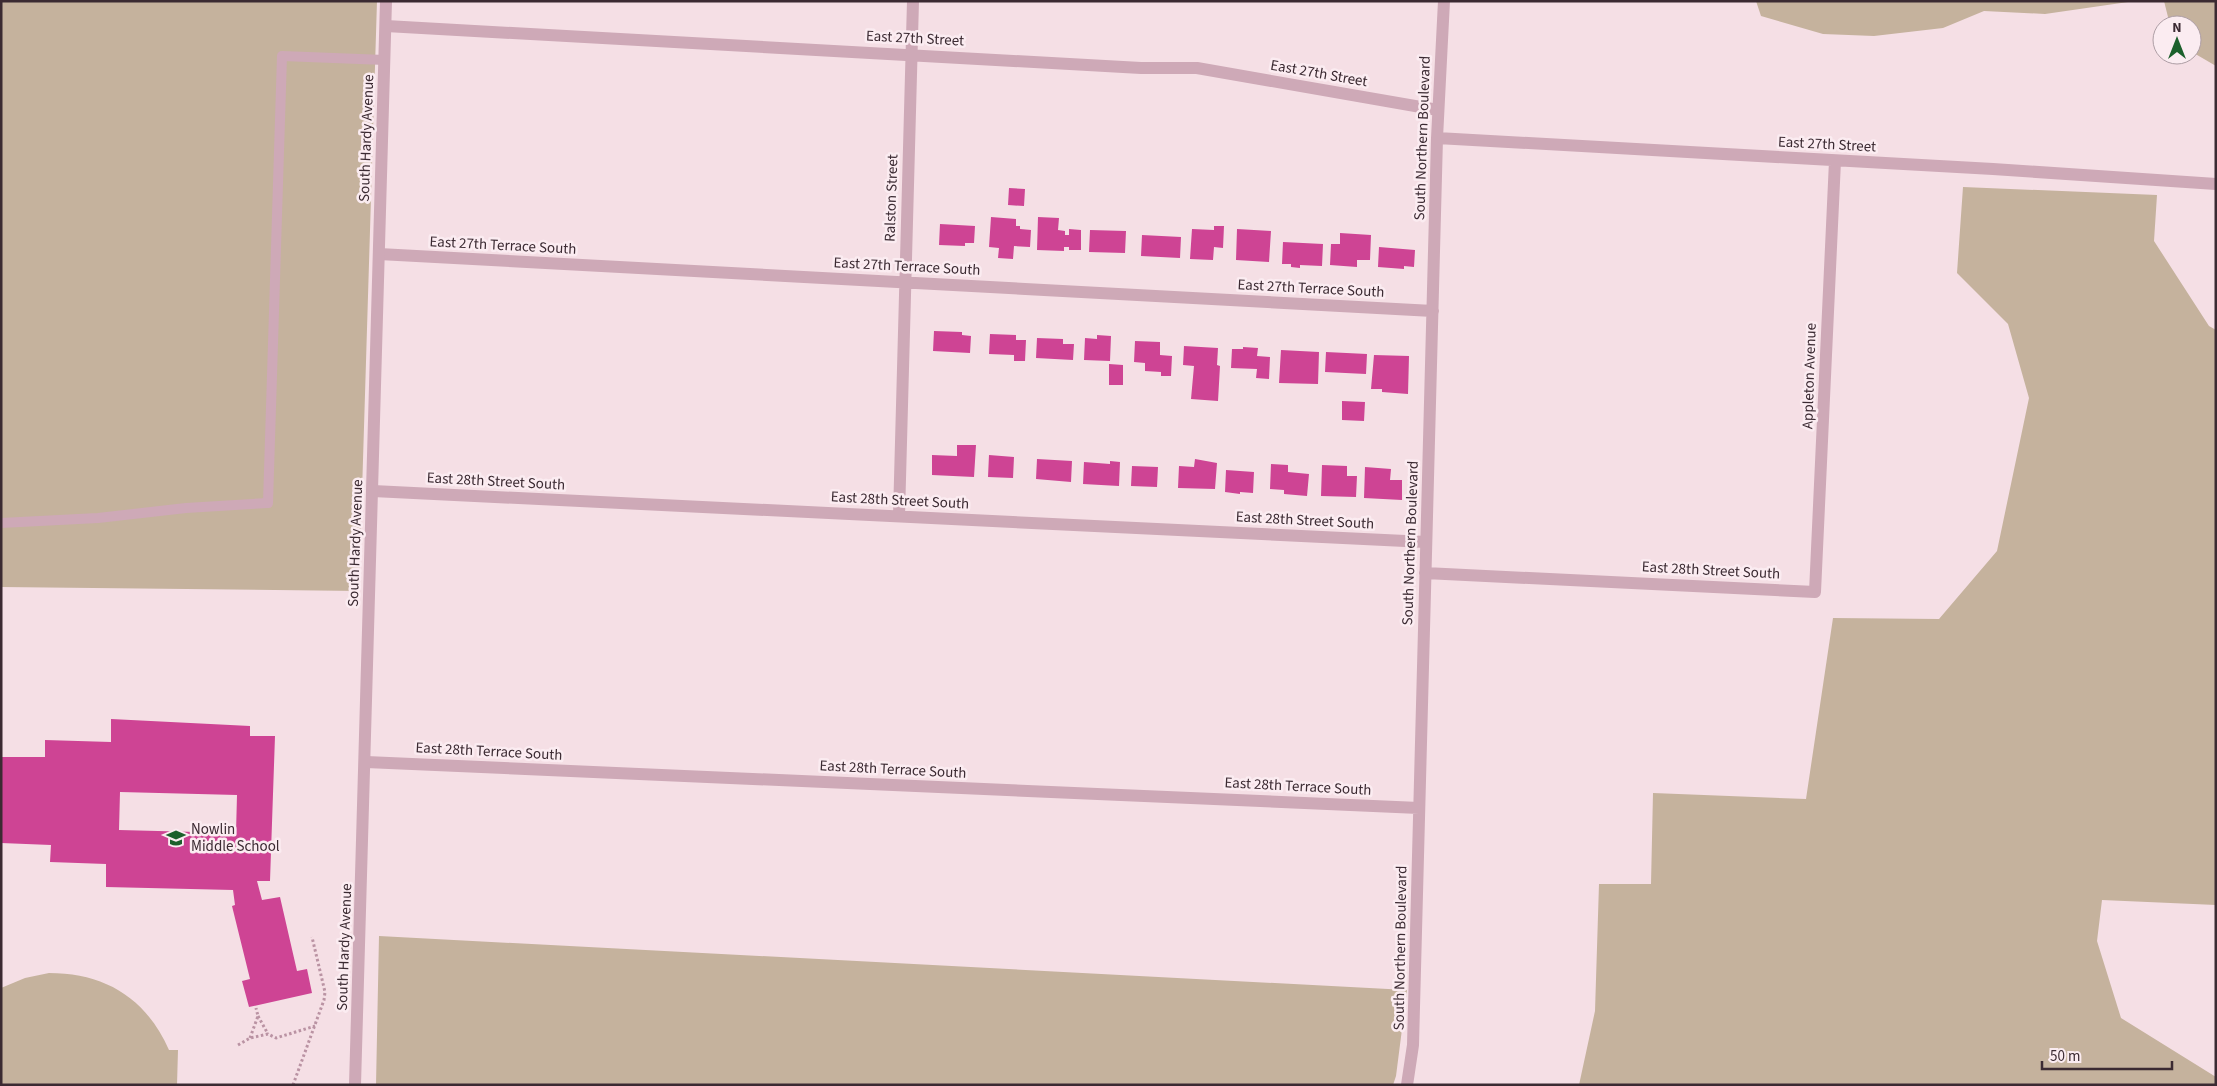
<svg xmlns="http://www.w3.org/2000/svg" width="2217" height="1086" font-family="'Source Sans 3',sans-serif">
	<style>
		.green { fill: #c5b29d }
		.building { fill: #ce4494; fill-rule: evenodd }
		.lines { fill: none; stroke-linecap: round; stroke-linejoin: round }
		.path { stroke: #ba93a3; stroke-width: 3; stroke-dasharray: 2.5 2.5; stroke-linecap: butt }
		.service { stroke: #cea9b7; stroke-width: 10 }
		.minor { stroke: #cea9b7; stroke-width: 12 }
		.tertiary { stroke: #cea9b7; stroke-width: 12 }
		.labels { text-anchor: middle; stroke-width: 5; stroke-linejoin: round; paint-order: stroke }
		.street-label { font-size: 15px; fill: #3b2a32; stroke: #fbecf1 }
		.poi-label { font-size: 15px; fill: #3b2a32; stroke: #fbecf1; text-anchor: start }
	</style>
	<rect width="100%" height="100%" fill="#f5dfe5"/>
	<path class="green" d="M1 1H377L359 591 1 587Z
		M1756 1H2135L2045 14 1984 11 1943 28 1874 36 1823 34 1761 16Z
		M2164 1H2216V66L2192 52V25H2170Z
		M1963 187 2157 195 2154 241 2209 326 2216 330V905L2102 900 2097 941 2121 1018 2216 1077V1085H1579L1595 1011 1599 884H1651L1653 793 1806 799 1833 618 1939 619 1997 551 2029 398 2008 324 1957 273Z
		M379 936 1407 990 1396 1076 1393 1085H376Z
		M49 973C105 973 146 998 169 1050H178L177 1085H1V988L25 978Z"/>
	<path class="building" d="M1009 188 1025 189 1024 206 1008 205Z
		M991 217 1016 219V226H1020V229L1031 230 1030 247 1014 246 1013 259 998 258 999 248 989 247Z
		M1038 217 1059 218 1058 230 1065 231V235H1069V229L1081 230V250H1069V247H1064V251L1037 250Z
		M940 224 975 226 974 243H965V246L939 245Z
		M1214 226H1224L1223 248 1214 247 1213 260 1190 259 1192 229 1214 230Z
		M1237 229 1271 231 1269 262 1236 260Z
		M1090 230 1126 231 1125 253 1089 252Z
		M1340 233 1371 235 1370 260H1357V267L1330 265 1331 244H1340Z
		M1142 235 1181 237 1180 258 1141 256Z
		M1283 242 1323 244 1322 266 1300 265V268L1291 267V264H1282Z
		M1379 247 1415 250 1414 267 1404 266V269L1378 267Z
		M934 331 962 332V335L971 336 970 353 933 351Z
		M990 334 1016 335V340H1026L1025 361H1014V355L989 354Z
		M1097 335 1111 336 1110 361 1084 360 1085 338 1097 339Z
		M1037 338 1063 339V344H1074L1073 360 1036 358Z
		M1135 341 1160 342V355L1172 356 1171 376H1161V372L1145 371V363L1134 362Z
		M1184 346 1218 348 1217 365 1220 366 1218 401 1191 399 1194 366 1183 365Z
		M1243 347 1258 348 1257 356 1270 357 1269 379 1256 378 1257 369 1231 368 1232 349H1243Z
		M1281 350 1319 352 1318 384 1279 383Z
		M1326 352 1367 354 1366 374 1325 372Z
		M1374 355 1409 356 1408 394 1382 392V389H1371Z
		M1109 364 1123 365V385H1109Z
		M1342 401 1365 402 1364 421 1342 420Z
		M957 445H976L974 477 932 475V455L957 456Z
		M989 455 1014 457 1013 478 988 477Z
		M1037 459 1072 461 1071 482 1036 479Z
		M1195 459 1217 463 1215 489 1178 488 1179 466 1194 467Z
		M1110 461 1120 462 1119 486 1083 484 1084 462 1110 464Z
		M1271 464 1288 465V472L1309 474 1307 496 1284 494V490L1270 489Z
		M1322 465 1347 466V476H1357L1356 497 1321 496Z
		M1132 466 1158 467 1157 487 1131 486Z
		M1365 467 1391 469 1390 480H1402V500L1364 498Z
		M1226 470 1254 472 1253 493 1240 492V494L1225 492Z
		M111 719 250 726V736H275L270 881H257L262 900 280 897 297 971 307 969 312 993 249 1007 242 981 250 979 232 906 235 905 233 890 106 887V864L50 862 51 845 1 843V757H45V740L111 742ZM120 792 237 795 236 833 119 830Z"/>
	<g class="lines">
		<path class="path" d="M258 1016 268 1034
			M250 1038 258 1016 256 1008
			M238 1045 250 1038 268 1034 276 1038 315 1026
			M293 1085 324 1000 325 992 312 937"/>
		<path class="service" d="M1 523 98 518 186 508 268 503 282 56 385 60"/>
		<path class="minor" d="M386 26 1141 68H1197L1438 110
			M1437 138 1993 169 2216 184
			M379 254 1433 311
			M373 491 1426 542
			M899 516 913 1
			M1425 573 1815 592 1835 161
			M366 762 1419 808
			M1407 1085 1413 1045 1437 138 1444 1"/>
		<path class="tertiary" d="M355 1085 386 1"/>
	</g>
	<defs>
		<g id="school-bare" transform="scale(1.5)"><path d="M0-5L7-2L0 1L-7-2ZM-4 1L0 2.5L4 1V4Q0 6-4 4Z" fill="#1c602c" stroke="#fbecf1" stroke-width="2.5" paint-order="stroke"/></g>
	</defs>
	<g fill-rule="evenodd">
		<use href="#school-bare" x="176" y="838"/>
	</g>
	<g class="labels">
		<g class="street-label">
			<text transform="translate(915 38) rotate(3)" y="5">East 27th Street</text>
			<text transform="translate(1319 73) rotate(10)" y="5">East 27th Street</text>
			<text transform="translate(366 138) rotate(-88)" y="5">South Hardy Avenue</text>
			<text transform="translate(1422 138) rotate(-88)" y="5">South Northern Boulevard</text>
			<text transform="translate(1827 144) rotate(3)" y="5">East 27th Street</text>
			<text transform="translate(891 198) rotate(-88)" y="5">Ralston Street</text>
			<text transform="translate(503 245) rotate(3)" y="5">East 27th Terrace South</text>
			<text transform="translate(907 266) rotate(3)" y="5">East 27th Terrace South</text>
			<text transform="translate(1311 288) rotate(3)" y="5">East 27th Terrace South</text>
			<text transform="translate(1809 376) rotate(-88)" y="5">Appleton Avenue</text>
			<text transform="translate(496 481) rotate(3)" y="5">East 28th Street South</text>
			<text transform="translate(900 500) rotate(3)" y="5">East 28th Street South</text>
			<text transform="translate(1305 520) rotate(3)" y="5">East 28th Street South</text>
			<text transform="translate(355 543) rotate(-88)" y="5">South Hardy Avenue</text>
			<text transform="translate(1410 543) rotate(-88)" y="5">South Northern Boulevard</text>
			<text transform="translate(1711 570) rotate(3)" y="5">East 28th Street South</text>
			<text transform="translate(489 751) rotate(3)" y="5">East 28th Terrace South</text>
			<text transform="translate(893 769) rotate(3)" y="5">East 28th Terrace South</text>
			<text transform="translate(1298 786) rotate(3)" y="5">East 28th Terrace South</text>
			<text transform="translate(344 947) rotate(-88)" y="5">South Hardy Avenue</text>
			<text transform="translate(1400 948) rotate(-89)" y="5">South Northern Boulevard</text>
		</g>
		<g class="poi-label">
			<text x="191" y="834">Nowlin<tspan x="191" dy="17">Middle School</tspan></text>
		</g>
	</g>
	<rect width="2217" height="1086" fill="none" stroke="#3b2a32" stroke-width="5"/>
	<g transform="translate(2177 40)"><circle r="24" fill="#fbecf1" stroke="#ae9ea5"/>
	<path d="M0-4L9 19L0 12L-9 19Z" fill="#1c602c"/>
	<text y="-8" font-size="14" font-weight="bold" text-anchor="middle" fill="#3b2a32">N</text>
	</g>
	<path d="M2042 1061v8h130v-8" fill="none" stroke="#3b2a32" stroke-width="2.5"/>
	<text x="2050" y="1061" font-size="15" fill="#3b2a32" stroke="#fbecf1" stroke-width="4" paint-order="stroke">50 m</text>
</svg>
